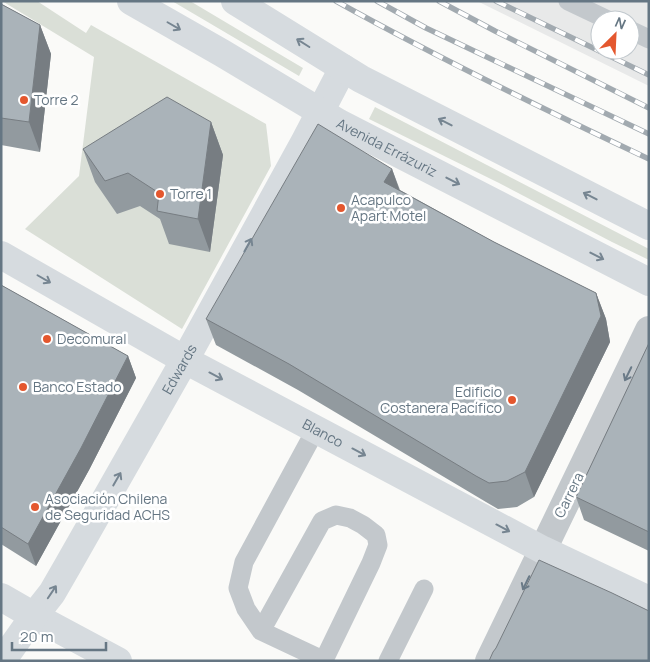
<svg xmlns="http://www.w3.org/2000/svg" width="650" height="662" font-family="Manrope,sans-serif">
	<style>
		.built { fill: #e8e9e9; fill-rule: evenodd }
		.green { fill: #dadfd7 }
		.lines { fill: none; stroke-linecap: round; stroke-linejoin: round }
		.lane { stroke: #c3c8cc; stroke-width: 19 }
		.street { stroke: #c3c8cc; stroke-width: 28 }
		.secondary { stroke: #d6dbdf; stroke-width: 28 }
		.primary { stroke: #d6dbdf; stroke-width: 28 }
		.rail-casing { stroke: #a2aab0; stroke-width: 5.5 }
		.rail { stroke: #fff; stroke-width: 4; stroke-dasharray: 11; stroke-linecap: butt }
		.wall { fill: #929a9f }
		.shaded-wall { fill: #777d82 }
		.building { fill: #aab3b9; stroke: #777d82 }
		.oneway { stroke: #768591 }
		.oneway2 { stroke: #6a7a87 }
		.poi-dot { fill: #e4572e; stroke: #fff; stroke-width: 2 }
		.labels { text-anchor: middle; stroke-width: 5; stroke-linejoin: round; paint-order: stroke }
		.poi-label { font-size: 14px; fill: #657683; stroke: #fff; text-anchor: start }
		.street-label { font-size: 14px; fill: #657683; stroke: #fff }
	</style>
	<rect width="100%" height="100%" fill="#fafaf8"/>
	<path class="built" d="M477 1H649V86ZM600 20H630V50H600Z"/>
	<path class="green" d="M2 1H37L86 33 91 25 266 124 271 166 182 329 25 229 79 176 94 57Z
		M172 1H190L303 68 299 76Z
		M375 107 649 249V260L612 242 499 183 369 119Z"/>
	<g class="lines">
		<path class="lane" d="M568 1 608 20
			M630 30 649 39
			M316 429 244 562 238 588 246 609 261 631 325 661
			M261 631 322 521 336 515 350 518 363 525 376 535 378 545 371 563 324 660
			M388 661 424 589"/>
		<path class="street" d="M489 661 649 330"/>
		<g class="secondary">
			<path id="s1" d="M1 255 185 360 543 550 649 600"/>
			<path id="s2" d="M118 661 34 616 52 593 67 567 192 347 305 141 343 68"/>
		</g>
		<g class="primary">
			<path id="s3" d="M131 1 222 53 339 123 649 282"/>
			<path d="M235 1 361 79 649 226"/>
			<path d="M1 597 34 616 2 661"/>
		</g>
		<g class="rail-casing">
			<path id="rail" d="M336 1C438 58 543 109 649 159
				M377 1 426 28 649 134
				M439 1 495 31 649 108
				M496 1 649 75"/>
		</g>
		<use href="#rail" class="rail"/>
	</g>
	<path class="wall" d="M1 4 40 25 51 54 40 152 1 145Z
		M211 122 223 155 210 252 169 244 160 219 140 206 117 214 95 182 83 149Z
		M392 169 400 190 494 242 596 293 606 319 610 342 534 497 517 507 498 509 486 502 298 390 216 345 206 319Z
		M1 285 128 356 136 378 89 470 36 566 1 544Z
		M649 343V551L584 520 576 497Z"/>
	<path class="shaded-wall" d="M40 25 51 54 40 152 29 122Z
		M211 122 223 155 210 252 198 219Z
		M392 169 401 195 384 182Z
		M596 293 606 319 610 342 534 497 525 472Z
		M128 356 136 378 89 470 36 566 28 544Z"/>
	<path class="building" d="M1 4 40 25 29 122 1 118Z
		M167 97 211 122 198 219 157 211 159 193 128 173 105 181 83 149Z
		M318 124 392 169 384 182 494 242 596 293 601 316 525 472 507 481 489 483 476 476 289 364 206 319Z
		M1 285 128 356 81 448 28 544 1 527Z
		M649 343V532L576 497Z
		M539 560 612 593 649 611V661H489L493 652 496 648Z"/>
	<defs><path id="oneway-shaft" d="M-6 0H5M1.5-3L5.5 0L1.5 3" fill="none" stroke-width="1.6" stroke-linecap="round" stroke-linejoin="round" transform="scale(1.25)"/></defs>
	<g class="oneway">
		<use href="#oneway-shaft" transform="translate(174 26) rotate(30)"/>
		<use href="#oneway-shaft" transform="translate(303 43) rotate(-148)"/>
		<use href="#oneway-shaft" transform="translate(445 122) rotate(-153)"/>
		<use href="#oneway-shaft" transform="translate(453 181) rotate(27)"/>
		<use href="#oneway-shaft" transform="translate(590 196) rotate(-153)"/>
		<use href="#oneway-shaft" transform="translate(248 245) rotate(-61)"/>
		<use href="#oneway-shaft" transform="translate(597 256) rotate(27)"/>
		<use href="#oneway-shaft" transform="translate(44 279) rotate(30)"/>
		<use href="#oneway-shaft" transform="translate(216 376) rotate(28)"/>
		<use href="#oneway-shaft" transform="translate(359 452) rotate(28)"/>
		<use href="#oneway-shaft" transform="translate(117 479) rotate(-60)"/>
		<use href="#oneway-shaft" transform="translate(503 528) rotate(28)"/>
		<use href="#oneway-shaft" transform="translate(52 592) rotate(-56)"/>
	</g>
	<g class="oneway2">
		<use href="#oneway-shaft" transform="translate(628 374) rotate(116)"/>
		<use href="#oneway-shaft" transform="translate(526 583) rotate(116)"/>
	</g>
	<g class="poi-dot">
		<circle cx="24" cy="100" r="5"/>
		<circle cx="160" cy="194" r="5"/>
		<circle cx="341" cy="208" r="5"/>
		<circle cx="47" cy="339" r="5"/>
		<circle cx="23" cy="387" r="5"/>
		<circle cx="512" cy="400" r="5"/>
		<circle cx="35" cy="507" r="5"/>
	</g>
	<g class="labels">
		<g class="poi-label">
			<text x="34" y="105">Torre 2</text>
			<text x="170" y="199">Torre 1</text>
			<text x="351" y="205">Acapulco<tspan x="351" dy="16">Apart Motel</tspan></text>
			<text x="57" y="344">Decomural</text>
			<text x="33" y="392">Banco Estado</text>
			<text x="502" y="397" text-anchor="end">Edificio<tspan x="502" dy="16">Costanera Pacífico</tspan></text>
			<text x="45" y="504">Asociación Chilena<tspan x="45" dy="16">de Seguridad ACHS</tspan></text>
		</g>
		<g class="street-label">
			<text dy="5" stroke="none"><textPath href="#s3" startOffset="295">Avenida Errázuriz</textPath></text>
			<text dy="5" stroke="none"><textPath href="#s2" startOffset="382">Edwards</textPath></text>
			<text dy="5" stroke="none"><textPath href="#s1" startOffset="368">Blanco</textPath></text>
			<text transform="translate(569 495) rotate(-64)" y="5">Carrera</text>
		</g>
	</g>
	<rect width="650" height="662" fill="none" stroke="#657683" stroke-width="5"/>
	<g transform="translate(615 35) rotate(24)"><circle r="24" fill="#ffffff" stroke="#c1c8cd"/>
	<path d="M0-4L9 19L0 12L-9 19Z" fill="#e4572e"/>
	<text y="-8" font-size="14" font-weight="bold" text-anchor="middle" fill="#657683">N</text>
	</g>
	<path d="M12 642v8h94v-8" fill="none" stroke="#657683" stroke-width="2.5"/>
	<text x="20" y="642" font-size="15" fill="#657683" stroke="#ffffff" stroke-width="4" paint-order="stroke">20 m</text>
</svg>
